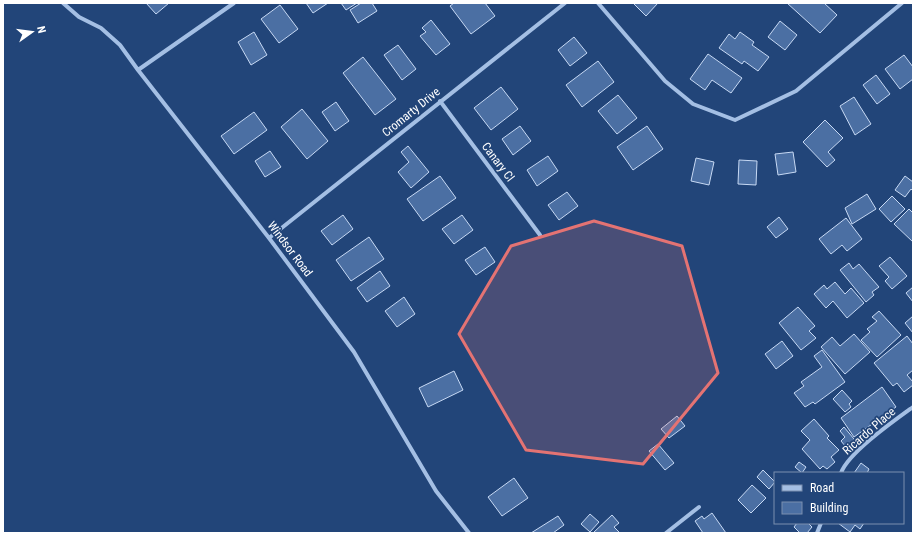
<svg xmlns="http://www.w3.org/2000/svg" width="916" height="536" font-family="'Roboto Condensed',sans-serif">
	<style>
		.building { fill: #4b6fa3; stroke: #c7d9f4 }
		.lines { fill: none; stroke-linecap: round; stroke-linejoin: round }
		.street { stroke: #a4bfe4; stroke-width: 4 }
		.marked { fill: #e47373; fill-opacity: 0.2; stroke: #e47373; stroke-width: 3; stroke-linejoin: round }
		.labels { text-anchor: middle; stroke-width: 3.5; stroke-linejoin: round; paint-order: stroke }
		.street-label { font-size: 12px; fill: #fff; stroke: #224579 }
	</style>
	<rect width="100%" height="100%" fill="#224579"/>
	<path class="building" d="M146 3H169L156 14Z
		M306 3H328L313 13Z
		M341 3H357L346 10Z
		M361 3H372L377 11 358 23 350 10Z
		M454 3H485L495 16 471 34 450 6Z
		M633 3H658L646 16Z
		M787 3H824L837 15 820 33Z
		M280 5 298 29 279 43 261 19Z
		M431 20 450 44 436 55 420 36 426 32 422 28Z
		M780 21 797 35 785 50 768 37Z
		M254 32 267 55 251 65 238 42Z
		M740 32 754 42 752 45 769 57 758 71 744 61 742 64 719 48 729 34 735 39Z
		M574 37 587 53 570 66 558 50Z
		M398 45 416 69 402 80 384 55Z
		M708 54 742 78 731 93 712 80 705 90 690 79Z
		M904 55 913 67V79L900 89 885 69Z
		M363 57 396 99 375 115 343 73Z
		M598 61 614 82 582 107 566 85Z
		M876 75 890 94 877 104 863 85Z
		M501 87 518 109 491 130 474 108Z
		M618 95 637 118 617 134 598 111Z
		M854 97 871 124 855 135 840 106Z
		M336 102 349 121 335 131 322 112Z
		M302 109 328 141 307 159 281 127Z
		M254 112 267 130 234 154 221 136Z
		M825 120 843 138 828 152 835 160 827 167 803 142Z
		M520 126 531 141 513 155 502 139Z
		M647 126 663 149 633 170 617 147Z
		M408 146 429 172 411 188 398 172 409 162 401 152Z
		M270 151 281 167 265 177 255 161Z
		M793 152 796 172 778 175 775 154Z
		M548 156 558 171 537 186 527 170Z
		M696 158 714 162 709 185 691 181Z
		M739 160 757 161 756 185 738 184Z
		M440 176 456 198 423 221 407 199Z
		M905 176 913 182V191L911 189 905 197 895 190Z
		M567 192 578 206 559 220 548 205Z
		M867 194 876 209 852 224 845 208Z
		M892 196 905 209 891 222 879 209Z
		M909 209 913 213V242L894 224Z
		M343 215 353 229 332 245 321 231Z
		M462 215 473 230 454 244 442 229Z
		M779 217 788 229 776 238 767 227Z
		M846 218 862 239 847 251 842 245 831 254 819 239Z
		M369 237 384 259 351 281 336 260Z
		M485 247 495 262 476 275 465 260Z
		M890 257 907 276 892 289 885 281 889 277 879 266Z
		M849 263 853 269 859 264 879 287 872 292 874 295 866 302 840 270Z
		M380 271 390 286 367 302 357 288Z
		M835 282 845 294 851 288 864 303 847 318 833 301 826 308 814 294 824 285 827 289Z
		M913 287V302L906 293Z
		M404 297 415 314 397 327 385 311Z
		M798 307 815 326 809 331 816 338 801 350 779 323Z
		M879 311 901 335 877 357 861 340 870 332 867 329 877 321 872 317Z
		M913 316V333L905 323Z
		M854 334 870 352 845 374 821 347 832 337 840 346Z
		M907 336 913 344V370L907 375 913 382V385L904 392 897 383 893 386 874 363Z
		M782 341 793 356 776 369 765 354Z
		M822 350 845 382 815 404 813 402 805 407 794 393 804 386 801 382 822 367 814 356Z
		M454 371 463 390 428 407 419 388Z
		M882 387 896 407 854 437 841 418Z
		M842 390 852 401 849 404 851 407 845 412 833 399Z
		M677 416 685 426 669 438 661 429Z
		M814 419 829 436 827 438 839 450 831 457 835 462 827 469 823 466 820 469 802 449 810 440 801 431Z
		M844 427 859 445 850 452 841 441 845 437 840 431Z
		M658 444 674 463 665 470 649 451Z
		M799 462 806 467 802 473 795 467Z
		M861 463 869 469 867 473H854Z
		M763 470 775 482 769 489 757 477Z
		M514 478 528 498 502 516 488 497Z
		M752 485 766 498 751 513 738 500Z
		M712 513 726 533H703L695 521 702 516 704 519Z
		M590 514 599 522 590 532 581 524Z
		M612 515 619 523 614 527 620 533H593Z
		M558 516 564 525 553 533H531Z
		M797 523H808L812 527 807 533H800L794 527Z
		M838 523H864L860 529 855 525 850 532Z"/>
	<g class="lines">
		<path class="street" d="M63 3 79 17 101 28 120 45 138 70 269 238 354 352 436 491 469 533
			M598 3 665 81 693 104 735 120 796 91 902 3
			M138 70 234 3
			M440 101 540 235
			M269 238 565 3
			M841 473C848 453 895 420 913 407
			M666 533 699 507
			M817 533 821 523"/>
	</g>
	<path class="marked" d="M594 221 682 246 718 373 643 464 526 450 459 334 511 246Z"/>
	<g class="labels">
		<g class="street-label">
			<text transform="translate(411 112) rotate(-39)" y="4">Cromarty Drive</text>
			<text transform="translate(498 162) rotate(53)" y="4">Canary Cl</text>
			<text transform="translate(290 249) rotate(53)" y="4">Windsor Road</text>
			<text transform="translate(869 431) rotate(-41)" y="4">Ricardo Place</text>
		</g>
	</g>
	<rect width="916" height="536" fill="none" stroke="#ffffff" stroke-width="8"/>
	<rect x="774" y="472" width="130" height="52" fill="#224579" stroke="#7a8faf"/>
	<rect x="782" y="485" width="20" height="6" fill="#a4bfe4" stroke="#7a8faf"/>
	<text x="810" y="492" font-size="12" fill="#ffffff">Road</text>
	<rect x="782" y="502" width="20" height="12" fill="#4b6fa3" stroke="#7a8faf"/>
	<text x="810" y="512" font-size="12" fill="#ffffff">Building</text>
	<g transform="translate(32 32) rotate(76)" stroke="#224579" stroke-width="3" paint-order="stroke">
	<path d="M0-3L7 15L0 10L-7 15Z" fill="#ffffff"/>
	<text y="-6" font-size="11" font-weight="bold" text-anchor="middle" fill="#ffffff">N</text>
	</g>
</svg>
